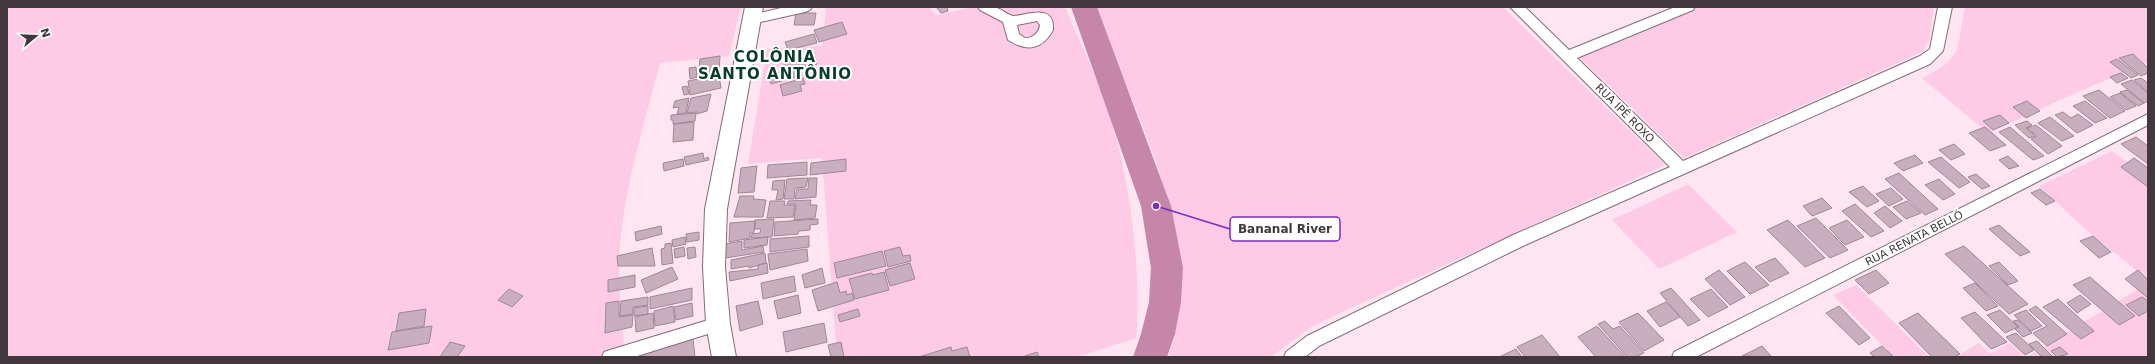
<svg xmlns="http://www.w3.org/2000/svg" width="2155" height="364" font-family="'DejaVu Sans',sans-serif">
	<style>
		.green { fill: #fecbe6 }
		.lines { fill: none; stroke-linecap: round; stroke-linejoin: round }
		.river { fill: #c586a9; fill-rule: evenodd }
		.building { fill: #c9afbd; stroke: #9f8794 }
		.minor-casing { stroke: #836c78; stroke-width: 2 }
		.secondary-casing { stroke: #836c78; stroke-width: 2 }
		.minor { fill: #fff; fill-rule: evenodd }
		.secondary { fill: #fff; fill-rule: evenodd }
		.labels { text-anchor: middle; stroke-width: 4; stroke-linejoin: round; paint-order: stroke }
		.street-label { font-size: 11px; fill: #41373c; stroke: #fff }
		.district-label { font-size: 15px; font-weight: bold; letter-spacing: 1px; fill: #0a3c2b; stroke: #fff }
		.leader { fill: none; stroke: #7b2cbf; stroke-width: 1.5 }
		.callout-dot { fill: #7b2cbf; stroke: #fff; stroke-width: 1.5 }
		.callout { fill: #fff; stroke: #7b2cbf; stroke-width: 1.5 }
		.callout-label { font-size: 12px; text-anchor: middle; font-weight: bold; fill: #41373c }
	</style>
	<rect width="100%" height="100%" fill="#ffe4f2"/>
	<path class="green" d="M7 7H741L729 56 660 63C645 121 625 185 620 245 617 282 622 320 625 357H7Z
		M826 7H929L937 15 973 7H1065C1080 43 1098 79 1110 116 1130 180 1142 272 1136 338L1077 357H837L822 158 748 164 767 49 822 46Z
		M1095 7H1503L1665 165 1342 312 1311 327 1271 357H1168C1208 252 1141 123 1101 26Z
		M1698 7H1934L1929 41 1922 52 1684 158 1579 57Z
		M1965 7H2148V62L2073 94 1988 133 1922 78C1965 57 1956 49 1965 7Z
		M2112 151 2148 178V280L2084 228 2039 186Z
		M1688 184 1737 232 1659 269 1612 220Z
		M2148 283V357H2027Z
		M1856 285 1929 357H1894L1833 295Z
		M1979 343 1990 354 2010 343 2025 357H1956Z"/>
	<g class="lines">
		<path class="river" d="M1071 7H1097L1171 206 1183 268 1181 302 1175 334 1167 357H1133L1141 334 1149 302 1151 268 1141 206Z"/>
	</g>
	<path class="building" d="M936 7H947L948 11 941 13Z
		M796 13H816L814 25H794Z
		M842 22 847 34 819 42 814 30Z
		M814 34 817 43 788 50 785 42Z
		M799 53 803 58 815 56 817 64 789 72V68L783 69 786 55Z
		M2133 54 2148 68V73L2141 76 2119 58Z
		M720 56 719 72 698 76 700 59Z
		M2117 59 2138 75 2131 78 2110 62Z
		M696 67 697 77 690 79 689 68Z
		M788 70 789 73 800 70 802 75 771 84 768 75Z
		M2121 73 2128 78 2117 83 2110 77Z
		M719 75 721 88 690 95 688 81Z
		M803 78 805 84 800 85 802 91 783 96 780 85Z
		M2141 78 2148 83V92L2134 80Z
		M2132 80 2148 93V101L2144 103 2121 84Z
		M687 86 689 94 684 95 682 87Z
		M2099 90 2125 111 2110 118 2083 96Z
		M2127 90 2144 103 2138 106 2120 92Z
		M2120 93 2136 106 2126 110 2110 97Z
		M711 94 707 111 697 114V112L687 113 691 98Z
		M689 98 686 113 677 114 679 107 673 108 675 101Z
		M2027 101 2040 111 2026 118 2013 107Z
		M2085 101 2107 118 2095 123 2073 106Z
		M2063 112 2071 118 2078 114 2093 125 2077 133 2055 115Z
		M696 113 695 121 673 124V120H671V115Z
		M2000 115 2009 123 1993 130 1983 121Z
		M2050 117 2074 136 2062 141 2038 123Z
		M2027 121 2032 125 2026 128 2035 136 2029 138 2015 125Z
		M694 122 693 140 673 142 674 124Z
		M2036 125 2062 146 2048 154 2031 139 2037 136 2027 128Z
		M1985 127 2006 145 1990 151 1969 133Z
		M2010 127 2044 156 2033 160 1999 132Z
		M2136 137 2148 146V164L2121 144Z
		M1954 144 1965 154 1951 160 1939 150Z
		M703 153 704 159 708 157 709 160 686 165 684 157Z
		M1915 155 1923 163 1903 171 1894 163Z
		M2008 156 2019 166 2009 169 1999 160Z
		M1941 157 1970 182 1959 188 1928 162Z
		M2134 158 2148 168V187L2121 167Z
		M683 159 684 166 664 171 663 163Z
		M846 159V171L810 175 811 163Z
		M807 162V175L767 178 768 165Z
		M757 166 754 192 738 193 741 168Z
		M1899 173 1938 209 1925 215 1885 179Z
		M1976 174 1990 186 1982 189 1968 177Z
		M808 178 806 187 795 188 794 199H784L787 179Z
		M809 178H817L816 197 795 199 797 189H808Z
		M1939 179 1955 194 1943 200 1925 185Z
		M785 180 783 199 776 200 778 190H772L773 181Z
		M1863 186 1879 201 1867 207 1849 192Z
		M1891 188 1903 199 1889 206 1876 194Z
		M2040 189 2055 201 2046 205 2031 193Z
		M740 196H754L753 199 766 200 763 217H734Z
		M1822 198 1832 208 1812 216 1803 206Z
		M811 200 810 205H817L815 218 794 220 796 204H787L788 201Z
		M770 201H785L784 205H795L793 217 767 218Z
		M1907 201 1921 213 1906 219 1893 207Z
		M1855 204 1884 231 1871 237 1842 211Z
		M1885 206 1902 221 1890 228 1874 213Z
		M1816 218 1848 250 1830 258 1797 226Z
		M774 219 772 237 751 238 752 234 760 233 761 229H755V220Z
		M818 219V224L810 225V230L799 231 798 234 774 236 775 222Z
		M1788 220 1825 258 1805 267 1767 230Z
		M1847 220 1864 237 1845 245 1829 228Z
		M755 221 754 233H750V238L729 242 730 223Z
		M1999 225 2030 252 2020 256 1989 229Z
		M661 226 662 234 636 241 635 232Z
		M699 232V240L687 242 686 234Z
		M809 236V247L770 252V239Z
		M2093 236 2111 252 2099 258 2080 241Z
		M685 237 686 244 673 247 672 240Z
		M768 237 767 245 744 248V240Z
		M742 241V250L763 246 764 252 725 258V244Z
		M671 243 673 263 662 265 661 249 665 248V244Z
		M1964 246 2028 304 2009 314 1945 254Z
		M684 247 685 256 675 258 674 249Z
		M695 247 696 257 688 259 687 248Z
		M900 247 903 256 910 255 911 261 888 267 884 251Z
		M652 248 655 266H618L617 256Z
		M807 249 808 261 770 270 768 254Z
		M882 251 886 266 837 278 834 263Z
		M765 253 766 263 749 268V266L731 269V260Z
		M1775 258 1789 273 1770 282 1755 267Z
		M1745 262 1769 285 1750 294 1727 271Z
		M1999 262 2018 281 2008 285 1989 266Z
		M767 263 768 273 730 281 729 272 758 269V265Z
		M910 263 915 279 890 286 885 270Z
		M672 267 678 279 646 293 641 280Z
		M822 268 825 283 805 288 802 275Z
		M1719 270 1745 297 1730 305 1705 279Z
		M1876 270 1889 283 1869 294 1855 280Z
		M2138 270 2148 280V298L2125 279Z
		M884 272 889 290 855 299 849 279 872 273 873 275Z
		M635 275V287L608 292V280Z
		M794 276 796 291 763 299 761 283Z
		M2090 277 2135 316 2119 325 2073 285Z
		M837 282 840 293 846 291 847 295 852 293 854 300 818 311 812 290Z
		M1975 283 1998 306 1986 311 1963 288Z
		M692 288V300L650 309V297Z
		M1671 288 1700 320 1688 326 1660 293Z
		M509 289 523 296 512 307 498 300Z
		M1711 289 1728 307 1708 317 1690 299Z
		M798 295 801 313 778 319 774 301Z
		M2080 295 2091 304 2077 313 2067 303Z
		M648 297V305L633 307V314L620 316 621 301Z
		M2142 297 2148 301V311L2139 316 2126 305Z
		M2058 299 2094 331 2081 339 2043 307Z
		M619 301V317L633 315 632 327 605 333 606 303Z
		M758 301 763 324 740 331 736 306Z
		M1666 302 1680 317 1660 327 1647 311Z
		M692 303 693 316 676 320 674 307Z
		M648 306V314L634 316V308Z
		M673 306 675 322 655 326 654 311Z
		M1839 306 1870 338 1859 345 1826 313Z
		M2036 306 2067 334 2047 346 2033 333 2047 326 2029 310Z
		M426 309 424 326 396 331 399 313Z
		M858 309 860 316 840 322 838 315Z
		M2000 310 2018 327 2005 333 1987 315Z
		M2026 310 2042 326 2031 331 2014 315Z
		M1975 312 2007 342 1991 349 1961 318Z
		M653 313 654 328 636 332 635 317Z
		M1638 313 1664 340 1644 351 1619 322Z
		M1918 313 1960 354 1954 357H1932L1899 323Z
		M2018 320 2032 333 2023 337 2015 329 2019 327 2013 321Z
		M1605 321 1613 329 1620 326 1644 353 1635 357H1627L1598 324Z
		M824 323 827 342 786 352 783 332Z
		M432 326 429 343 388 350 392 332Z
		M1597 326 1625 357H1596L1578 337Z
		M2016 333 2034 350 2025 355 2006 337Z
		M1542 335 1560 357H1525L1517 347Z
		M693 339 695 357H640V353Z
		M2037 341 2053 357H2042L2029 344Z
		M450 342 465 346 457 357H440Z
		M841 342 844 357H831L828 345Z
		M1762 346 1772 357 1742 356Z
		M1882 346 1894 357H1874L1870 353Z
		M951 347 952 351 967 347 970 357H919Z
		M2060 347 2068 354 2057 357 2051 351Z
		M1516 349 1522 357H1499Z
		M1037 352 1039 357H1022Z"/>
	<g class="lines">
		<g class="minor-casing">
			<path id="minor" d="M785 7H812L810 10 805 12 752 24 747 22 745 19 747 16Z
				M978 7C984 7 992 6 997 8 1003 10 1009 16 1014 16 1028 15 1055 3 1053 30 1042 50 1027 52 1008 40L1003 22 980 10ZM1037 21 1040 25C1039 32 1034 38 1025 38L1019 34 1017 25Z
				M1510 7H1525L1569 50 1675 7H1695L1693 10 1577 58 1683 161 1920 56 1930 49 1938 7H1952L1943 51 1930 64 1525 245 1319 346 1305 357H1284L1286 352 1307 336 1513 235 1670 167Z
				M2148 114V125L1696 357H1672L1674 352Z
				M718 317 724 319 726 324 724 329 634 357H602L604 352 610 350Z"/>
		</g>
		<g class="secondary-casing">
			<path id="secondary" d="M745 7H763L727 209 725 267 730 324 736 357H712L706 324 703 267 705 209Z"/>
		</g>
		<use href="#minor" class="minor"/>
		<use href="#secondary" class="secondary"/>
	</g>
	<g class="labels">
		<g class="street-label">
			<text transform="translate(1625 113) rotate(45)" y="4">RUA IPÊ ROXO</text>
			<text transform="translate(1914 238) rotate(-27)" y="4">RUA RENATA BELLÓ</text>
		</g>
		<g class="district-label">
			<text x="775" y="62">COLÔNIA<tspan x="775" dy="17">SANTO ANTÔNIO</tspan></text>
		</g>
	</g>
	<path class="leader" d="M1156 206L1230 229"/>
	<circle class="callout-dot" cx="1156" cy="206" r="4"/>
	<rect class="callout" x="1230" y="217" width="110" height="24" rx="4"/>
	<g class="callout-label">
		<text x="1285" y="233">Bananal River</text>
	</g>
	<rect width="2155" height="364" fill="none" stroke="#41373c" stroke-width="16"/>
	<g transform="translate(36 36) rotate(71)" stroke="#ffffff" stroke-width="3" paint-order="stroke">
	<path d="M0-3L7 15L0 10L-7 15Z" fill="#41373c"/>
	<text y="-6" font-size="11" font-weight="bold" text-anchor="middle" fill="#41373c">N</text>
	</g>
</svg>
